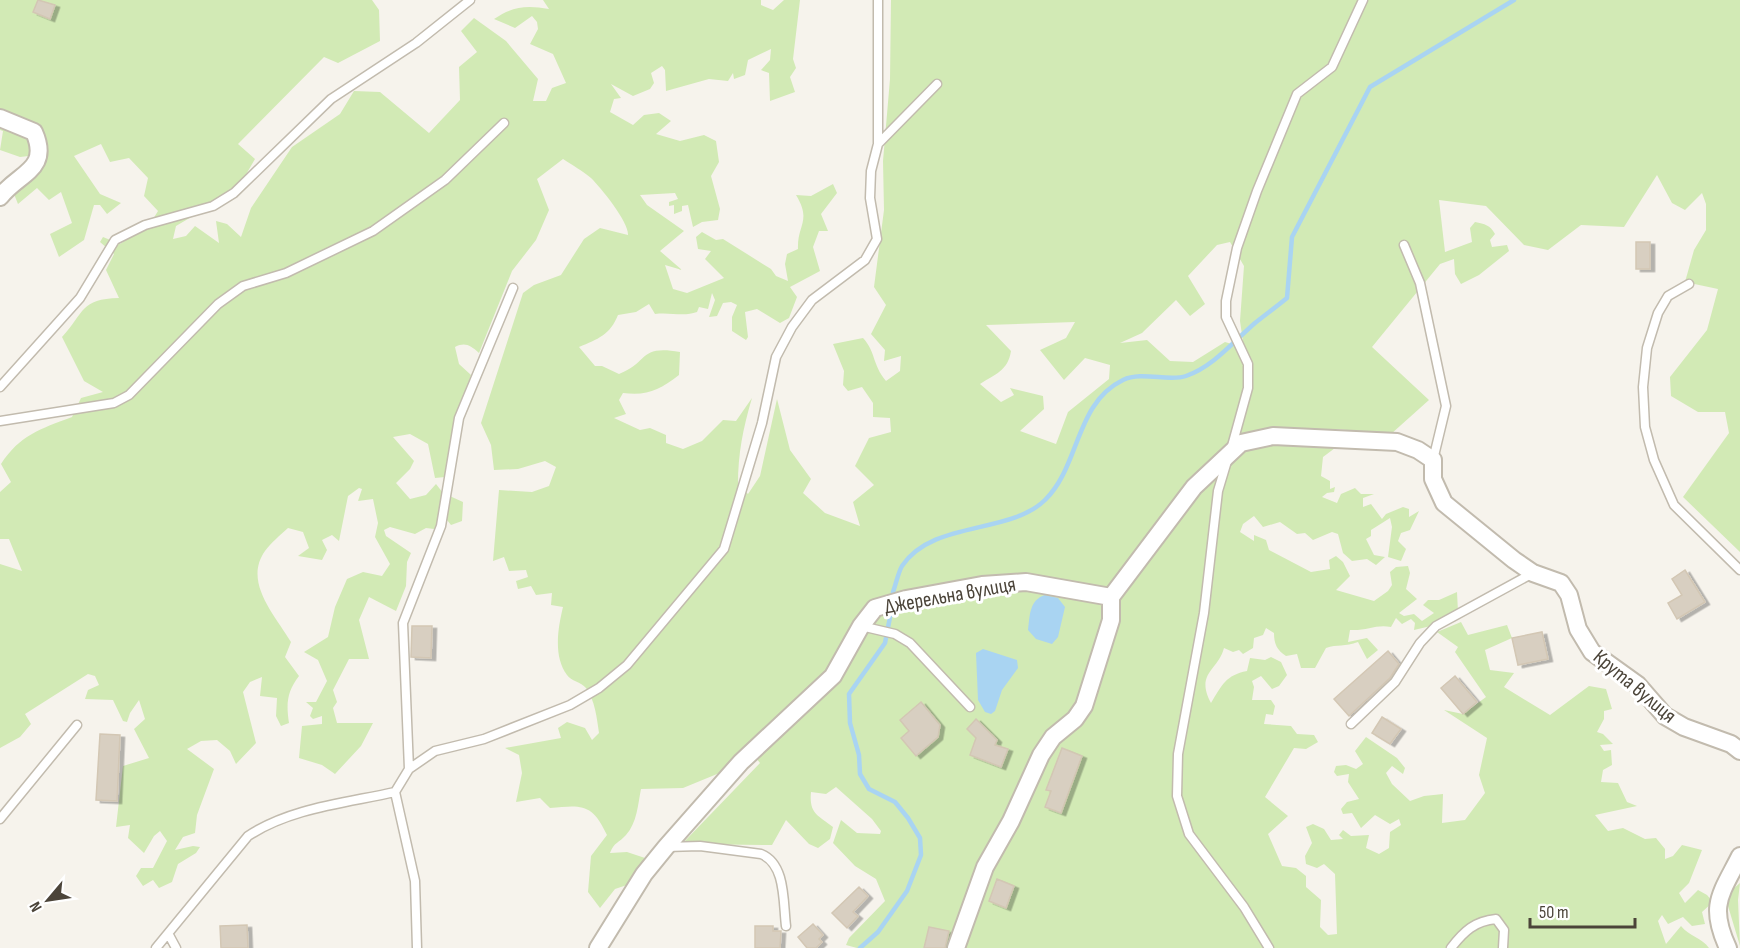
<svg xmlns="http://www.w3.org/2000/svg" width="1740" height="948" font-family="'Sofia Sans Condensed',sans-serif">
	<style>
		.green { fill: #d2eab5; fill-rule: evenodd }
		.water { fill: #a9d4f2 }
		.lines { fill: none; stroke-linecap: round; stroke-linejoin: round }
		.stream { stroke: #a9d4f2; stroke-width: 4.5 }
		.building { fill: #d8cfc1; stroke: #d3c7b4; stroke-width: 1.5; filter: url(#shadow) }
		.lane-casing { stroke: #c2bbae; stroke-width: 11 }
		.street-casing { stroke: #c2bbae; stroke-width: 20 }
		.lane { stroke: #fff; stroke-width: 8 }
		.street { stroke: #fff; stroke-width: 16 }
		.labels { text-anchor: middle; stroke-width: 6; stroke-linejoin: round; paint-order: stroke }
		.street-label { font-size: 21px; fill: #4b4439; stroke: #fff }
	</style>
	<defs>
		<filter id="shadow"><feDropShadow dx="4.5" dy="2.5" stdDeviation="0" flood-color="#0004"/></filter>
	</defs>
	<rect width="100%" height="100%" fill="#f6f3ec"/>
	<path class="green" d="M0 0H372L379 10 380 41 338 63 324 57 238 144 255 159 237 190 176 226 173 239 186 236 195 226 219 243 216 221 227 224 241 237 251 208 292 147 340 114 354 91 380 92 429 133 460 100 459 67 477 52 461 31 474 18 506 41 538 79 533 101H546L552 88 566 83 553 54 530 44 538 29 537 22 532 16 515 28 494 19C513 6 527 5 549 9L543 0H761V5L773 10 784 0H800L793 59 796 68 790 77 795 92 770 101 769 73 761 70 770 60 771 49 748 60 745 75 734 79 733 73 728 81 709 79 666 91 665 70 662 66 651 73 654 83 650 89 633 96 611 84 621 98 614 99 610 112 633 125 644 115 659 113 671 121 656 134 680 141 704 135 716 141 719 162 711 176 720 209 718 220 702 222 693 227 688 205 682 206V211L674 214V205L669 206V202L678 199 675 193 640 195 647 205 684 231 660 251 682 270 665 265 673 289 687 293 724 278 705 259 711 251 698 249 696 237 702 232 716 240 723 239 771 269 776 276 788 281 785 264 787 254 798 249C797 225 812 221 796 195L811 196 833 184 837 193 821 214 828 231H819L813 247 820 271 790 287 797 297 789 318 780 323 757 309 745 312 748 337 746 340 732 331V317L737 305 731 302 723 303 717 316 709 317 715 300 712 293 708 309 699 307 697 312C684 317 670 312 655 314L649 304 636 312 618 315C610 335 598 339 579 347L595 366H602L619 374C650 362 638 345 680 352L679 375C659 390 648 396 623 393L619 400 626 414 614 418 640 430 650 428 666 435V443L683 449 702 441 723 420 736 421 752 398C743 428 738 454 738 484L748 494 760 476 777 399 790 450 811 479 803 493 825 513 860 526 853 502 874 485 855 466 869 438 891 432 890 418 873 417V403L862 387 848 391 843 385 844 371 833 344 863 338C876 352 872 364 886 381L900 371 901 356 884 361 885 350 871 334 886 305 874 287 884 210 883 161 890 79 891 0H1740V552L1683 497 1729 433 1725 412H1698L1671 396 1670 377 1707 330 1718 289 1685 282 1694 250 1706 230V204L1702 193 1685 210 1672 203 1657 175 1624 227 1581 225 1548 250 1524 245 1486 206 1439 200 1445 252 1472 242 1470 228 1475 222C1485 224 1490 225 1495 234L1490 240 1492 247 1507 245 1509 251 1479 275 1461 284 1455 274 1454 259 1440 264 1372 347 1429 400 1391 434 1336 429 1335 448 1323 457 1321 476 1330 481V489L1335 487 1334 492 1327 493 1322 497 1337 503 1341 494 1355 488 1361 494H1374L1363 498V507L1371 504 1382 519 1386 514 1403 507 1409 509V517L1419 511 1410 530 1401 533 1398 541 1406 549 1401 561 1388 557 1392 527 1390 518 1371 530V536L1366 539 1374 555 1385 557 1376 565 1367 559 1352 561 1343 553 1338 534 1332 532 1313 540 1305 533 1297 534 1280 522 1263 527 1254 516 1243 524 1240 532 1254 541V535L1266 540 1269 550 1311 572 1330 569 1329 560 1336 556 1343 562 1350 576 1336 590 1374 601 1388 591 1392 585 1390 572 1396 567 1408 566 1410 573 1406 589 1417 599 1399 613 1404 616 1414 614 1422 621 1434 613 1423 605 1428 600H1439L1457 592 1458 612 1435 625 1414 630 1415 623 1411 619 1402 624 1396 618 1391 627C1376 624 1367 631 1350 630L1348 642 1367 638 1378 650 1367 659 1358 642C1345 647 1337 644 1326 648L1315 668H1301L1297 654 1286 656C1277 650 1274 644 1274 633L1266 628 1263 635 1254 638 1253 648 1243 654 1239 650 1233 652 1224 648C1218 671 1195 673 1211 703 1222 685 1226 675 1247 671L1250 658 1265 660 1271 657 1281 662 1287 675 1279 686 1272 689 1261 676 1252 681 1254 687 1252 700H1271L1275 706 1273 715 1266 714 1264 724 1291 726 1297 734 1314 735 1318 742 1306 749 1294 748 1265 797 1288 816 1268 834 1282 866 1296 868 1306 876V887L1321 900 1320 927 1328 935 1337 934 1335 874 1324 864 1317 868 1306 864 1305 856 1312 843 1306 827 1313 824 1324 829 1331 840 1343 839 1339 835 1343 830 1351 836 1369 835 1366 848 1379 854 1389 848 1390 832 1401 825 1399 819 1390 824 1375 815 1361 828 1352 813 1343 814 1341 809 1347 802 1359 799 1348 782 1349 774 1337 776 1334 772 1336 766 1346 765 1356 769 1363 764 1355 751 1366 737 1397 758 1405 768 1403 774 1392 766 1386 773 1392 784 1410 801 1424 796 1443 794 1442 823 1465 820 1485 793 1479 775 1487 738 1444 710 1463 714 1486 697 1455 652 1458 647 1437 632 1461 622 1468 635 1507 625 1512 638 1485 650 1490 670 1514 673 1504 687 1550 715 1589 686 1606 689 1612 709 1604 711V719L1597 732 1603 734 1613 744 1600 745 1604 751 1611 750 1612 765 1603 770 1601 782 1618 783 1627 802 1637 806 1595 815 1608 831 1623 828 1645 839 1656 838 1665 849V859L1673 856 1682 845 1702 850 1689 883 1679 893 1685 903 1698 890 1707 895 1713 902 1702 912 1705 924 1692 926 1683 917 1668 924 1662 915 1658 921 1666 944 1681 926C1689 936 1702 938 1709 948H857L846 945 849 938 885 901 876 879 855 866 833 843 841 820 857 833 880 834 881 831 872 819 836 787 826 794 811 792C809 813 817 815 833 827L830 839 818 848 809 844 786 820 772 845 682 844 760 763 756 758 683 788 641 789C638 804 637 823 626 835 619 843 614 842 610 853L627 852 645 858 633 883 615 889 600 908 588 892 591 856 607 835C592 803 582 805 550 808L540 798 516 802 522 773 519 755 505 748 561 738 558 728 567 722 585 728 592 740 599 733C597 719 595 700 586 688 581 682 571 681 567 675 553 656 558 628 563 607L551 605 552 593 536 595 531 586 518 589 516 581 528 577 526 570 509 571 504 557 493 561 499 490 532 492 549 486 556 467 545 461 518 469 494 470 491 445 481 423 523 293 534 285 561 275 584 239 600 228 628 235C629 222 601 188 591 178 583 171 572 165 563 159L537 179 549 210 536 240 512 271 479 353C470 345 465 342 455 347L459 364 471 375 459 410 445 477 435 478 428 444 410 434 393 437 414 461 410 469 396 483 410 499 426 495 436 484 443 493 463 502 462 521 451 525 443 515 434 529 426 528 415 534 390 527 384 530 386 536 411 553 407 562 406 586 396 611 369 597 359 620 369 659H349L333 690 337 702 333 708 337 723H373L361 746 335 774 322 765 299 758 302 726 322 724V716L313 719 310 716 313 708 306 702H316L327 681 318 660 304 652 328 637 335 607 347 579 363 572 382 576 390 564 375 537 378 523 373 499 358 501 362 489 359 488 348 496 339 541 332 535 322 540 327 550 322 560 298 556 309 548 303 532 288 528C280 535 271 543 265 551 243 582 275 615 291 642L285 657 299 676C287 692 286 703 289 723L281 726 276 716 277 698 260 696 262 677 250 682 243 692 256 743 236 764 230 751 217 740 201 741 187 749 214 769 197 815 195 833 183 837 175 850 193 846 200 847 196 853 178 864 172 882 159 888 153 880 143 886 136 876 141 868H153L167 841 160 831 154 836 144 853 128 838 130 825 116 827 123 766 149 758 134 729 145 719 139 700 130 713 127 722 123 721 113 700 85 699 88 690 99 685 95 676 88 674 25 714 31 724 20 737 0 748V564L22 571 9 539H0V492L11 482 1 464C20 435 40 429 72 417L81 398 103 392 84 381 62 337C85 312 80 299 119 298L106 270 114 254 100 242 103 237 120 244 150 224 158 211 144 196 148 178 129 158 110 162 101 144 74 156 100 194 121 203 107 214 100 205H94L84 240 59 257 50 234 72 223 61 192 49 200 37 188 18 204 14 194 35 178 46 154 20 157 0 150 3 131 0 130ZM1230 242 1244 266 1240 321 1247 369 1242 347 1225 342 1193 362 1170 361 1147 340 1120 343 1142 333 1176 300 1190 316 1205 304 1188 276 1217 245ZM1075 322 1066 338 1040 350 1064 380 1085 358 1110 365 1109 379 1068 412 1056 444 1020 431 1044 409 1043 396 1010 388 1014 395 1001 402 980 384C995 374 1008 371 1011 351L986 325Z
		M1740 883 1738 900 1740 946 1725 896Z"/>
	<path class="water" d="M1045 595 1058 598 1065 607 1058 637 1052 644 1036 639 1028 630C1030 616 1029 600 1045 595Z
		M983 649 1017 660 1018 668 1002 690 995 711 991 714 985 712 978 700 976 653Z"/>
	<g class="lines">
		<path class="stream" d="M893 592C896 584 898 573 902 566 933 520 1009 535 1045 500 1080 466 1075 403 1123 380 1142 371 1169 382 1186 376 1213 367 1234 341 1255 323 1265 315 1276 307 1287 298L1292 237 1370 87 1514 0
			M860 948 878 932 907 891 921 855 920 838 908 818 895 802 869 789 860 774 859 755 850 723 849 694 885 643 891 612"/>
	</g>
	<path class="building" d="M38 0 55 5 50 19 33 12Z
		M1636 242H1650V269H1636Z
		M1685 570 1705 602 1677 619 1668 603 1682 595 1672 579Z
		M412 626H432L431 658 411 657Z
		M1542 632 1548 659 1518 665 1512 638Z
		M1388 651 1399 664 1390 678 1349 716 1334 699Z
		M1455 676 1477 702 1463 714 1441 688Z
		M921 702 940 725 938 737 916 756 901 738 909 731 900 720Z
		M1382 717 1401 729 1390 744 1372 733Z
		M976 719 997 740 995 745 1008 749 1001 767 970 755 976 738 967 729Z
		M100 734 120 735 117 801 96 800Z
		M1062 748 1082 756 1061 813 1045 807 1051 791 1046 790Z
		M997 879 1014 886 1006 908 989 901Z
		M859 887 868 896 853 912 858 916 847 928 832 913Z
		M813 924 823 935 819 939 822 942 816 948H807L798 937Z
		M247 925 248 948H221L220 926Z
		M755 926H773V931H781L780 948H755Z
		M929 927 949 931 945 948H924Z"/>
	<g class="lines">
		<g class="lane-casing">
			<path id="lane" d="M878 144 937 84
				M1404 245 1420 283 1446 406 1433 460
				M1689 284 1668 296 1658 313 1647 348 1643 387 1645 427 1654 460 1674 505 1740 570
				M0 387 80 298 115 240 145 225 213 206 234 193 331 99 416 43 470 0
				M0 421 114 403 129 395 218 304 243 286 286 273 373 231 445 180 504 123
				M1232 446 1248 388V364L1226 317V301L1237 248 1257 191 1297 94 1332 67 1363 0
				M1227 461 1218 491 1204 613 1178 754 1177 796 1189 834 1244 907 1269 948
				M861 626 895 634 910 643 970 707
				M1351 724 1395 682 1420 643 1436 626 1533 573
				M409 769 435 751 484 739 570 705 599 688 627 665 724 549 762 423 776 357 792 327 812 300 865 260 877 239 870 198 871 171 878 144V0
				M395 792 415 881 417 948
				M0 819 77 725
				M666 847 700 846 761 854C786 864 783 902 786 926
				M169 935 176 948
				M156 948 248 836C290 808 346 803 395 792L409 769 403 623 441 526 459 418 513 288
				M1451 948C1464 931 1475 921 1496 919L1504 930 1503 948"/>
		</g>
		<g class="street-casing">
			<path id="street" d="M0 118 34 132C51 170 18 173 0 197
				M1111 597 1194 487 1241 443 1273 436 1397 442 1418 450 1433 460V479L1444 503 1514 560 1533 573 1561 583 1569 595 1578 629 1592 652 1638 685 1665 716 1684 727 1731 744 1740 751
				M598 948 644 874 666 847 741 762 833 676 861 626 875 608 906 599 982 585 1026 582 1111 597V620L1084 706 1075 719 1053 737 1041 755 1011 821 985 867 956 948
				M1728 948C1708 905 1721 894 1740 856"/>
		</g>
		<use href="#lane" class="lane"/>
		<use href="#street" class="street"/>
	</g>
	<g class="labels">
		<g class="street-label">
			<text transform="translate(950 595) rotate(-10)" y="7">Джерельна вулиця</text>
			<text transform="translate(1635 686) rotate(40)" y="7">Крута вулиця</text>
		</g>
	</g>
	<g transform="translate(48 900) rotate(241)" stroke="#ffffff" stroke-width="4.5" paint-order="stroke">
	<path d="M0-4.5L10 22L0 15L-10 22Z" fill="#4b4439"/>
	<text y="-9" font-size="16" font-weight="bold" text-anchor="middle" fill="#4b4439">N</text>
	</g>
	<path d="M1530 918v9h105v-9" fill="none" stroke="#4b4439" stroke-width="3"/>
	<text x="1539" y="918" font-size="18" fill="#4b4439" stroke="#ffffff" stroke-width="4.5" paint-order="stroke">50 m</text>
</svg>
